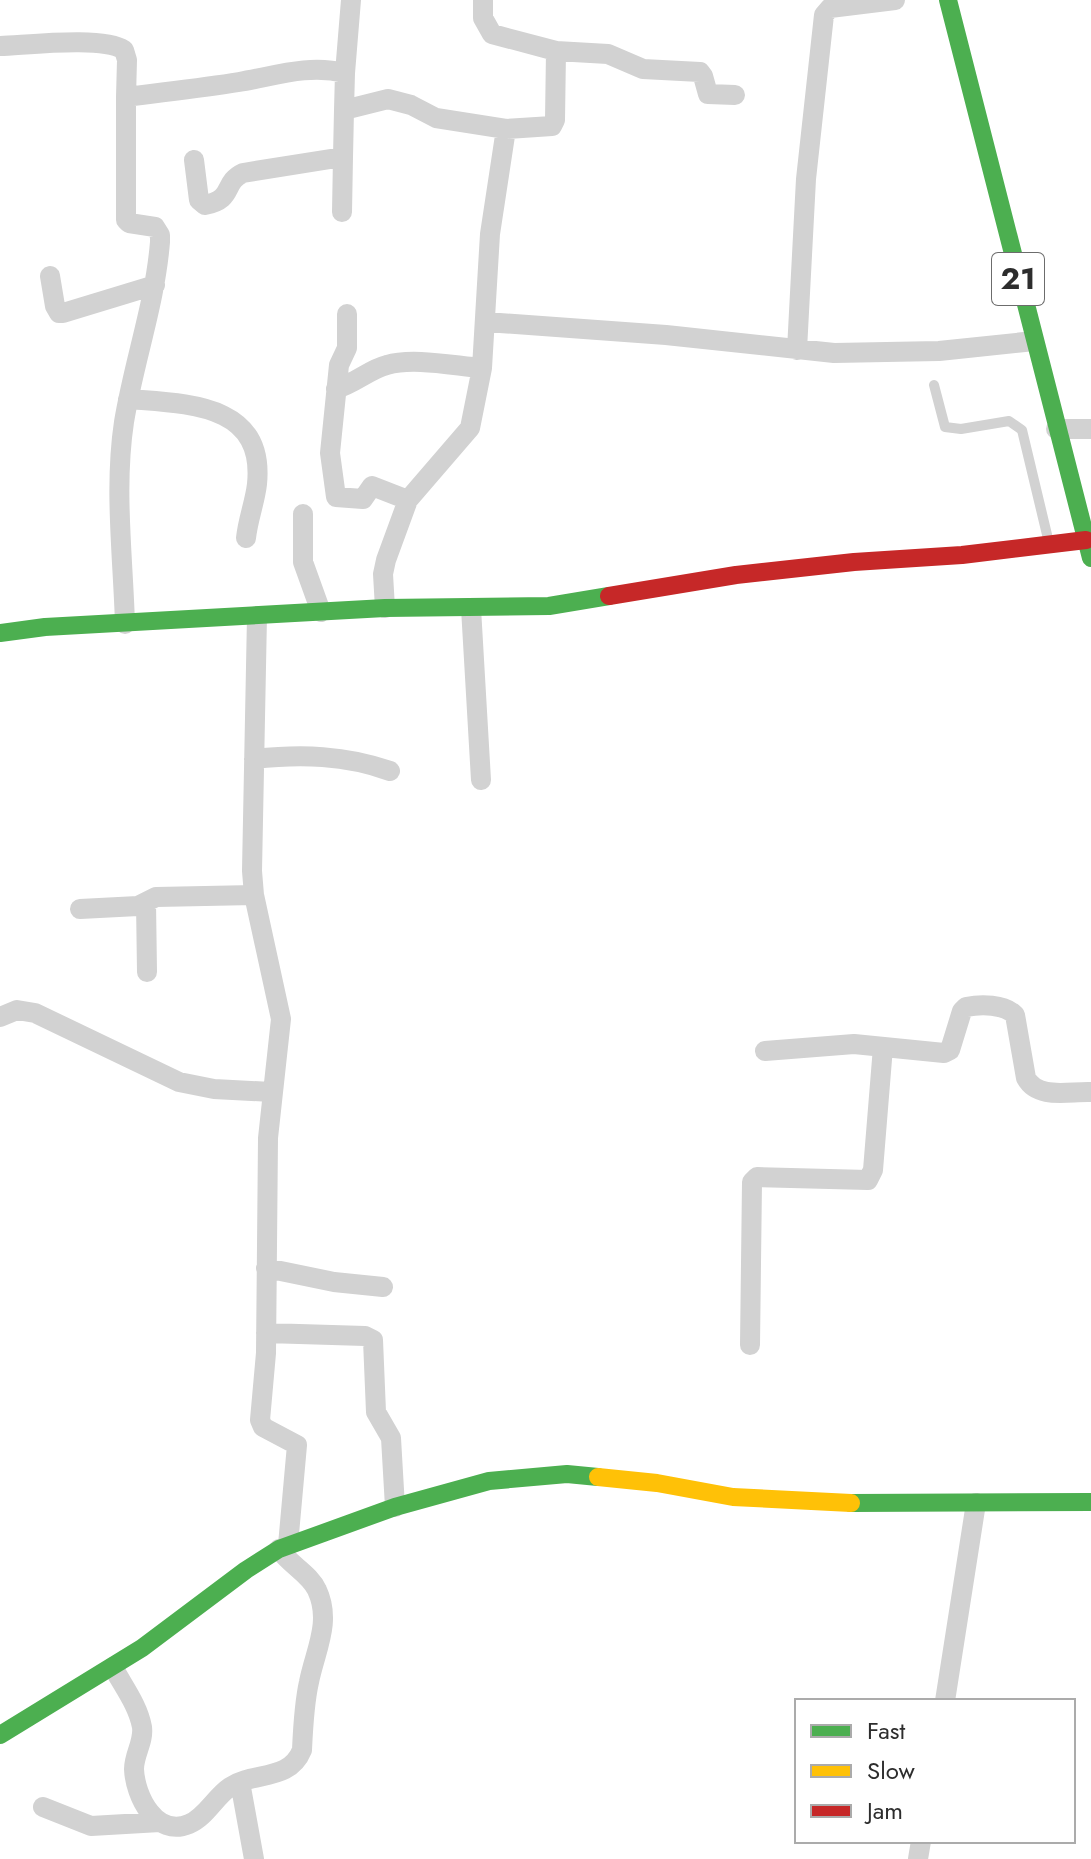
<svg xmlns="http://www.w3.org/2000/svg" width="1091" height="1859" font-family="Jost,sans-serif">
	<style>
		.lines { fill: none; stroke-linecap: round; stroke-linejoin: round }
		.lane { stroke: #d2d2d2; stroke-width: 10 }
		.street { stroke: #d2d2d2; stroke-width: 20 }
		.fast { stroke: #4caf50; stroke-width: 18 }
		.slow { stroke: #ffc107; stroke-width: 18 }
		.jam { stroke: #c62828; stroke-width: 18 }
		.labels { text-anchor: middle; stroke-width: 8; stroke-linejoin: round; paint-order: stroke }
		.shield { fill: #fff; stroke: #6c6c6c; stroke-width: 2 }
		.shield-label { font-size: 30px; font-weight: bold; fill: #2d2d2d }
	</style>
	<rect width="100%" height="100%" fill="#fff"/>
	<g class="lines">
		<path class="lane" d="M934 385 945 427 961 429 1009 421 1022 430 1049 543"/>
		<path class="street" d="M0 46C28 45 103 36 124 50L127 60 126 97C164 92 202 88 239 82 275 76 308 64 345 73L344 110 388 99 411 105 436 118 506 129 552 126 555 120 556 51 492 34 483 18V0
			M556 51 608 54 643 69 700 72 703 76 708 94 735 95
			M345 73 351 0
			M194 160 199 200 205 205C235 199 222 183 243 173L343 157 344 110
			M342 212 343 157
			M50 276 55 306 59 313H63L155 285
			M347 314V348L339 365 330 453 336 497 363 499 372 486 408 500
			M486 322 666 335 834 353 939 351 1034 341
			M797 350 806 179 824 15 830 8 895 0
			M336 389C356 383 370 369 387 365 413 357 455 366 482 368
			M128 399C187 404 265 403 257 484 255 502 248 519 246 538
			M1056 429H1091
			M303 514V562L321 612
			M385 608 383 574 386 560 408 500 470 428 482 368 490 234 506 129
			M471 608 481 780
			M257 616 252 871 254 895 281 1019 268 1138 266 1353 260 1420 263 1427 297 1445 288 1545
			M125 624C123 557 114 488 124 422 134 361 155 304 160 242V235L155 227 129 223 126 220V97
			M254 759C301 754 345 755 390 771
			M146 902 147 972
			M80 909 138 906 156 897 254 895
			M0 1017 17 1010 35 1013 179 1082 214 1089 271 1092
			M765 1051 854 1044 944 1053 950 1050 962 1011 966 1007C981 1004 1004 1004 1015 1015L1026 1078C1038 1100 1069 1091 1091 1092
			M266 1268 334 1282 383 1287
			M266 1333 365 1336 373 1340 376 1412 391 1438 395 1507
			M750 1345 752 1182 757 1177 868 1180 873 1170 883 1047
			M113 1667C123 1686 138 1705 142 1727 144 1742 134 1754 134 1769 135 1796 156 1838 189 1824 206 1817 215 1797 230 1787 254 1771 289 1782 302 1750 303 1728 304 1704 309 1682 315 1651 332 1622 317 1590 310 1574 290 1565 279 1549
			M945 1701 976 1503
			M240 1782 254 1859
			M43 1807 91 1826 160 1822
			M918 1859 921 1841"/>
		<path class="fast" d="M948 0 1091 558
			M0 633 45 627 385 608 549 606 609 596
			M851 1503 1091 1502
			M0 1735 142 1648 246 1570 279 1549 395 1507 489 1481 567 1474 598 1477"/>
		<path class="slow" d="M598 1477 657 1483 733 1497 851 1503"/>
		<path class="jam" d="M609 596 736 575 854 562 962 555 1086 540"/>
	</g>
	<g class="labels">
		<rect class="shield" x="992" y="253" width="52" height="52" rx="6"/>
		<g class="shield-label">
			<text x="1018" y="289">21</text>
		</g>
	</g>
	<rect x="795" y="1699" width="280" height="144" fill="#ffffff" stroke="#ababab" stroke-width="2"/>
	<rect x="811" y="1725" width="40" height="12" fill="#4caf50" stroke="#ababab" stroke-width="2"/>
	<text x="867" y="1739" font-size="24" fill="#2d2d2d">Fast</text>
	<rect x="811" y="1765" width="40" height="12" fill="#ffc107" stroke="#ababab" stroke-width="2"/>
	<text x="867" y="1779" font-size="24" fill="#2d2d2d">Slow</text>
	<rect x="811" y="1805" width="40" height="12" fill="#c62828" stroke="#ababab" stroke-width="2"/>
	<text x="867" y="1819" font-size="24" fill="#2d2d2d">Jam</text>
</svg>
